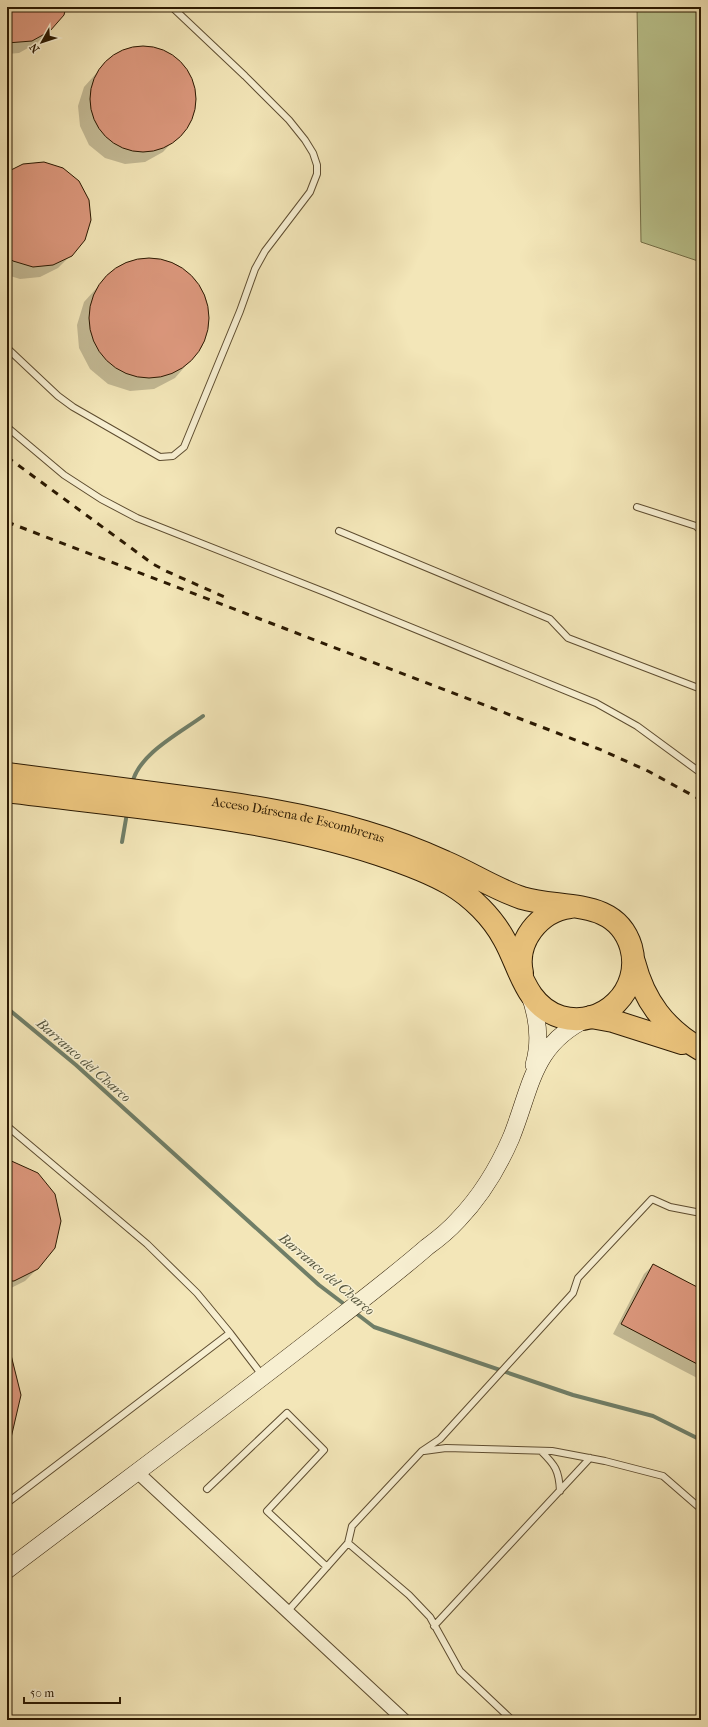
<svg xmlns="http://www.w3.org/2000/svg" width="708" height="1727" font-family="'IM FELL French Canon',serif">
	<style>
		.green { fill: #bbc58f; stroke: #747048 }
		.shadow { fill: #0003 }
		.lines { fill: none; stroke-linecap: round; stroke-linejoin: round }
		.stream { stroke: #707e67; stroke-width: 4 }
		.building { fill: #db977c; stroke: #2c1a02 }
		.lane-casing { stroke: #5e4d30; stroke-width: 8 }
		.street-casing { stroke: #5e4d30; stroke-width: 14 }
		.secondary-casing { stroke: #2c1a02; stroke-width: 18 }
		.highway-casing { stroke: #2c1a02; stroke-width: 24 }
		.lane { stroke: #f7efd1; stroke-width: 6 }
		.street { stroke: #f7efd1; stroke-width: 12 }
		.secondary { stroke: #f7efd1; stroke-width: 17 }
		.highway { stroke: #eac37c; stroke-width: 22 }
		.rail { stroke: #2c1a02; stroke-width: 3; stroke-dasharray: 7 7; stroke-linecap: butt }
		.labels { text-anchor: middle; stroke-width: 3; stroke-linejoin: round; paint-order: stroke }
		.street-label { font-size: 13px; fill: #2c1a02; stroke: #f7efd1 }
		.water-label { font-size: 14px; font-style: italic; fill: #54543d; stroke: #f7efd1 }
	</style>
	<rect width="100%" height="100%" fill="#f3e6b8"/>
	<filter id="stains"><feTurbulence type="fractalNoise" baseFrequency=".005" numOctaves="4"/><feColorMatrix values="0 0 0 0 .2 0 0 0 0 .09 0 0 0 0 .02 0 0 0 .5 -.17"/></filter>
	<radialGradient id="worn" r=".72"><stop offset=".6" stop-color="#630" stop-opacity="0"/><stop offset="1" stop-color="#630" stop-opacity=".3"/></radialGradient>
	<path class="green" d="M637 7H701V262L641 242Z"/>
	<path class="shadow" d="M7 7H65L49 31 37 43 19 53 7 54Z
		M148 47 168 53 183 66 193 84 195 104 189 124 163 152 145 162 125 164 105 158 89 145 80 126 78 106 84 87 110 58 128 49Z
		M7 174 71 255 58 268 40 277 20 279 7 275Z
		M156 258 178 265 196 280 207 301 209 325 202 347 175 378 154 389 130 391 108 384 90 369 79 348 77 325 84 302 112 271 132 261Z
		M7 1162 38 1268 25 1281 7 1290Z
		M653 1265 701 1290V1380L613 1334 644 1274Z"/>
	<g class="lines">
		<path class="stream" d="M132 784C138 754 180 733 203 716
			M122 842 127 813
			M7 1008 76 1065 319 1285 348 1307
			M353 1311 374 1327 573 1395 653 1416 701 1440"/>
	</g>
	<path class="building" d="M7 7H66L64 15 50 31 32 41 7 43Z
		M90 99a53 53 0 1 1 106 0a53 53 0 1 1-106 0Z
		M44 162 63 168 79 181 89 200 91 220 85 240 72 256 53 265 33 267 13 261 7 256V172L23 164Z
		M89 318a60 60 0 1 1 120 0a60 60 0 1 1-120 0Z
		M7 1159 38 1173 55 1194 61 1221 55 1248 38 1269 14 1281H7Z
		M653 1264 701 1289V1366L621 1324Z
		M7 1355H11L21 1395 11 1438 7 1437Z"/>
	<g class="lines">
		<g class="lane-casing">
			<path id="lane" d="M7 348 58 396 73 407 160 457 173 456 184 447 240 311 255 269 265 251 310 192 317 174V165L313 153 305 140 289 120 245 76 172 7
				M7 427 64 475 101 499 137 518 327 593 596 703 637 726 701 773
				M637 507 696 526 701 531
				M339 531 550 619 568 638 701 689
				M7 1126 147 1244 197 1293 230 1333
				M424 1451 446 1448 552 1451 605 1461 663 1476 701 1509
				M541 1451C555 1465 559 1470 560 1491
				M207 1489 287 1413 324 1450 267 1511 327 1567
				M7 1503 230 1333 262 1375
				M348 1543 409 1595 430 1617 460 1671 512 1720
				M286 1613 348 1543 352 1526 422 1451 440 1439 573 1293 578 1278 652 1199 670 1207 701 1213
				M434 1626 590 1458"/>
		</g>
		<g class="street-casing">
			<path id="street" d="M136 1471 404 1720"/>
		</g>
		<g class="secondary-casing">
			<path id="secondary" d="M529 993C538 1017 541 1041 534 1065
				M7 1570C115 1488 224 1408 331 1324 363 1299 396 1274 427 1247 438 1239 449 1230 458 1220 481 1196 498 1168 511 1138 532 1086 532 1045 588 1018"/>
		</g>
		<g class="highway-casing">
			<g id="highway">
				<path id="s1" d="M7 774C66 782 125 789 183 797 244 805 306 814 365 832 392 840 419 850 445 862 471 873 495 889 522 898 561 910 616 897 631 947 643 990 603 1029 561 1017 525 1006 520 967 504 939 492 917 472 897 450 884 428 871 402 862 378 854 261 816 129 807 7 791"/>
				<path d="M634 962C644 1001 665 1029 700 1049"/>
				<path d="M522 973C515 942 539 911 570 907"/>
				<path d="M591 1017 613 1021 682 1043"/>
			</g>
		</g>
		<use href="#lane" class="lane"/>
		<use href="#street" class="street"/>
		<use href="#secondary" class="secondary"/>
		<use href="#highway" class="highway"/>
		<path class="rail" d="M7 457 153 564 166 571 229 599
			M7 522 599 749 648 771 701 800"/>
	</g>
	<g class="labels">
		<g class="street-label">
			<text dy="5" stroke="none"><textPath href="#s1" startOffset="295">Acceso Dársena de Escombreras</textPath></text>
		</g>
		<g class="water-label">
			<text transform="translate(84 1060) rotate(41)" y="5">Barranco del Charco</text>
			<text transform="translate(327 1274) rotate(40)" y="5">Barranco del Charco</text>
		</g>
	</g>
	<rect width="708" height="1727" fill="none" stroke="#f3e6b8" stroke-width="24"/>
	<rect x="8" y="8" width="692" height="1711" fill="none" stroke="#2c1a02" stroke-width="2"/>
	<rect x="12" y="12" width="684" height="1703" fill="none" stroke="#2c1a02"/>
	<g transform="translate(42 42) rotate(231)" stroke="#f7efd1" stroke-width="3" paint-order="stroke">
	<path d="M0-3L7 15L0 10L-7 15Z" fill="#2c1a02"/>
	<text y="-6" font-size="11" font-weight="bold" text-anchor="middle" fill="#2c1a02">N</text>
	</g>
	<path d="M24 1697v6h96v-6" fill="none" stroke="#2c1a02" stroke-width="2"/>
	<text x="30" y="1697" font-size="12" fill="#2c1a02" stroke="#f7efd1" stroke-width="3" paint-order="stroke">50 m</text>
	<rect width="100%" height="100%" filter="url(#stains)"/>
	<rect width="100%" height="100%" fill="url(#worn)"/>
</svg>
